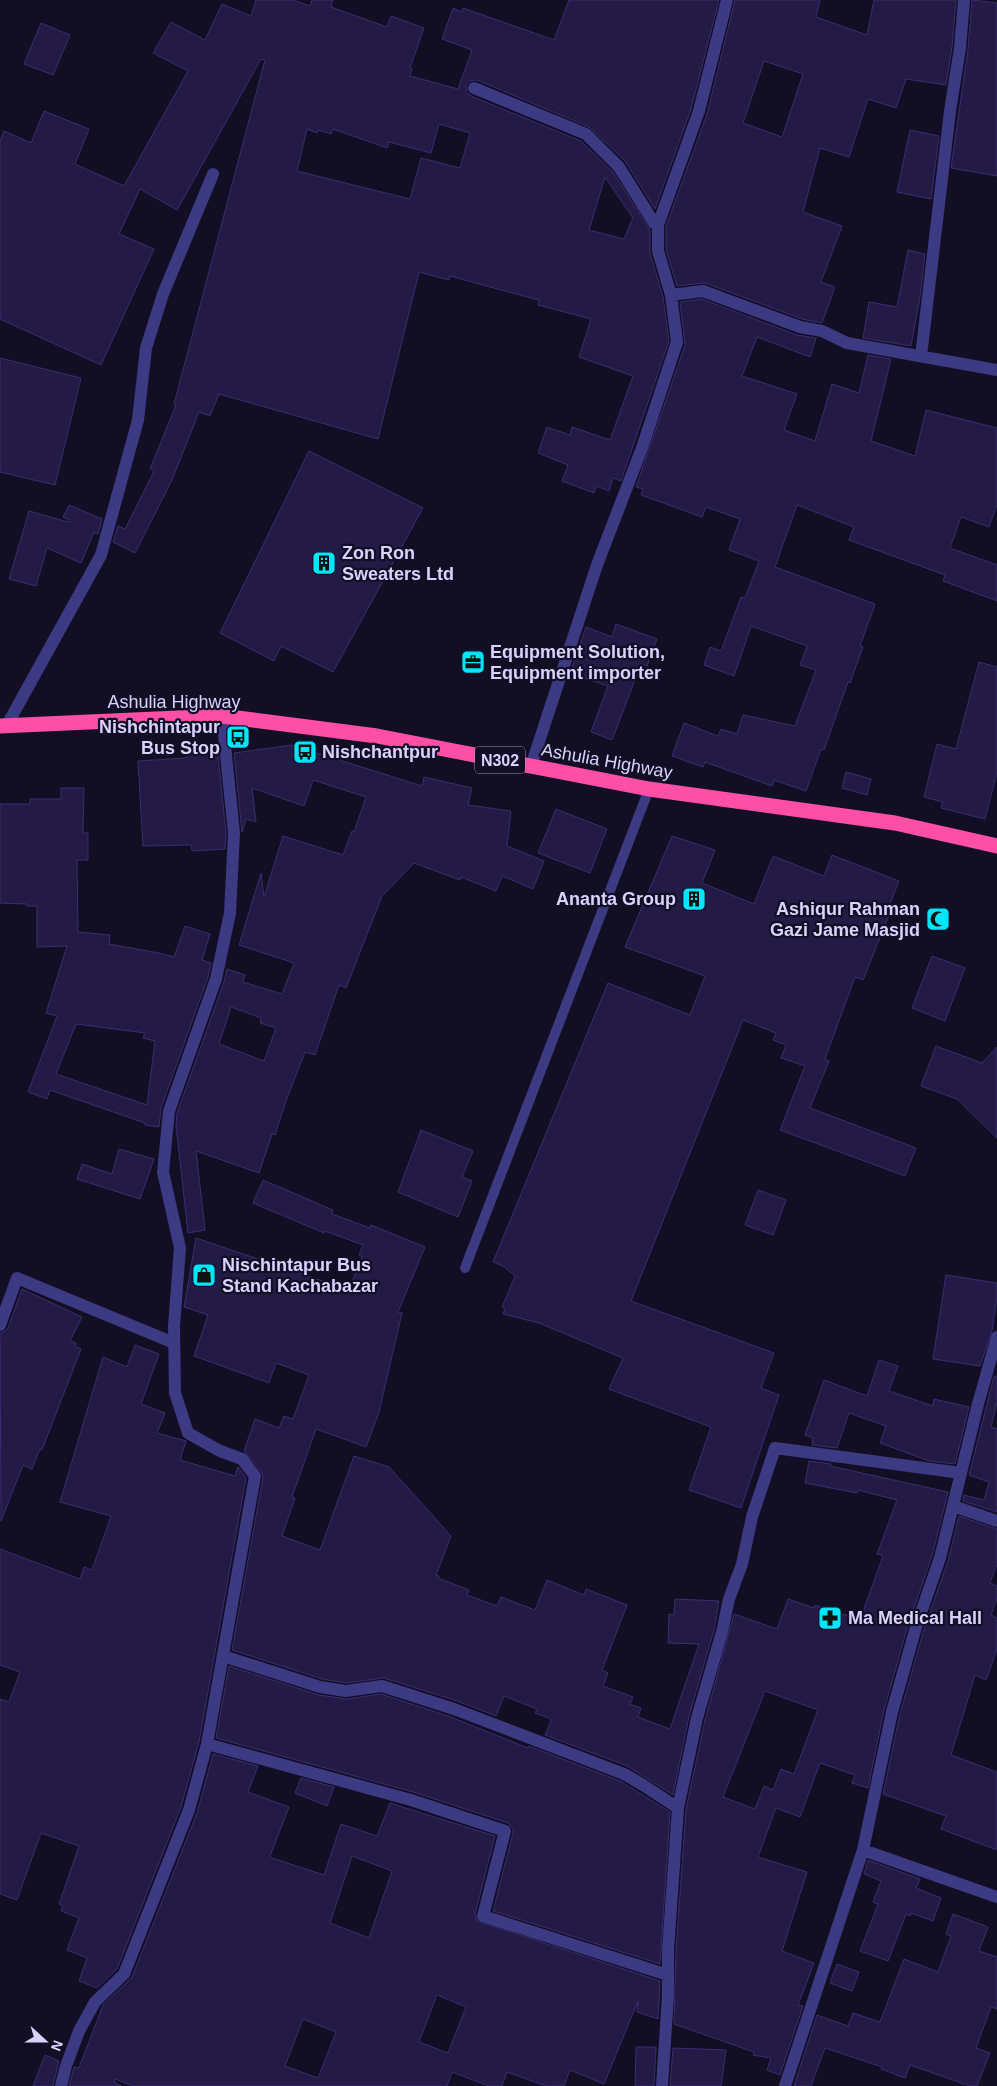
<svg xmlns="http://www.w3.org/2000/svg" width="997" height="2086" font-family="Arial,sans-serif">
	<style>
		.building { fill: #231b45; stroke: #3a2d71; fill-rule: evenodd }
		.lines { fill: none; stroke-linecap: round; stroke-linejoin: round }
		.lane { stroke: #3c3a83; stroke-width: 10 }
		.street { stroke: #3c3a83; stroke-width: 12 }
		.highway { stroke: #fd4fa5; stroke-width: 15 }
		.labels { text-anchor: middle; stroke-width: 4.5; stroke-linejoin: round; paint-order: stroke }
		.shield { fill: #120f25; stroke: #9c98bd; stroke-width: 1 }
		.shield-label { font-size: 16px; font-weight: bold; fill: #d7d3fe }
		.poi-label { font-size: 18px; font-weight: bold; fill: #d7d3fe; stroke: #120f25; text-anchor: start }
		.street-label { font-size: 18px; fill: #d7d3fe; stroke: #120f25 }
	</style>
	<rect width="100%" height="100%" fill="#120f25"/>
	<path class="building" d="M256 0H293L310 6 312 0H333L331 7 387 27 391 16 424 28 410 68 412 69 410 76 458 89 472 50 442 39 453 8 462 12 463 8 554 40 569 0H719L691 109 655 209 625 161 589 127 477 80 469 81 466 85 467 93 471 96 581 141 613 172 650 230V253L663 297 669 341 621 481 613 478 609 491 596 486 594 493 562 481 568 465 538 453 547 427 570 435 572 427 610 440 633 376 579 357 591 319 538 305 539 300 501 290 450 276 449 280 419 272 378 439 219 394 210 416 199 412 172 480 135 553 113 542 118 526 125 529 154 471 150 469 176 405 174 404 265 60 261 59 177 210 140 189 119 234 154 249 101 365 0 319V141L4 131 31 143 44 111 89 129 75 164 124 186 188 71 153 53 171 22 205 40 222 4 251 16ZM439 124 470 133 460 168 421 158 410 199 297 171 307 129 317 133 318 130 331 134 333 129 387 148 389 142 431 153ZM605 177 633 218 624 239 589 230Z
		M735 0H820L816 17 867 35 874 0H956L952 47 946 85 906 79 896 108 868 99 849 157 820 148 803 212 842 226 821 282 835 287 822 323 802 319 705 283 677 286 666 250V226L707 114ZM764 61 803 74 782 137 743 123Z
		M972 0 997 3V176L951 168 968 49Z
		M41 23 70 35 53 75 24 64Z
		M910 130 939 136 931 199 897 192Z
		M908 250 925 254 920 297 911 346 863 338 869 302 897 307Z
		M702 299 797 335 816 338 810 357 757 337 742 376 797 394 784 430 815 441 832 384 859 393 868 355 891 359 871 441 915 456 926 410 997 428V504L989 527 961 517 950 548 997 565V601L943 581 945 575 849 540 854 527 797 505 775 567 875 604 860 646 863 647 850 683 848 682 824 750 821 749 806 791 774 780 772 786 705 762 703 767 672 756 684 723 718 736 721 729 737 734 743 715 795 726 816 670 800 665 807 646 751 626 734 676 704 665 710 647 721 651 741 597 745 598 759 561 729 550 740 519 706 507 702 517 641 495 643 489 636 487 685 345 680 302Z
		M0 358 81 378 55 485 0 472Z
		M309 451 423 508 333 672 281 646 274 661 220 633Z
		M69 505 102 519 98 534 94 532 81 563 47 548 36 586 9 579 29 511 68 522 69 520 63 517Z
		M616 624 657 639 647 666 641 664 612 740 591 732 608 686 570 673 586 627 612 637Z
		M979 662 997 667V772L985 819 941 808 943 802 924 797 937 744 956 749Z
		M292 745 422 786 424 777 472 788 468 805 511 811 507 846 544 861 533 889 502 876 496 891 461 877 460 880 414 863 382 896 346 988 339 985 315 1055 305 1052 287 1098 275 1135 272 1134 259 1173 196 1151 205 1230 188 1233 176 1126 177 1113 224 982 227 969 245 975 243 982 282 994 294 963 239 945 261 873 264 897 283 836 343 855 352 831 354 832 366 797 313 780 304 806 252 788 256 822 246 819 242 832 234 753ZM231 1007 261 1018 260 1023 276 1028 264 1061 219 1044Z
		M215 747 216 756 218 755 226 833 225 849 192 851 191 845 143 846 138 761 186 758V751Z
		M846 772 871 779 867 795 842 788Z
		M61 788H84L83 833H88V860H77L78 932 110 935 109 944 159 953 174 957 185 926 210 934 202 960 211 963 208 977 161 1108 159 1127 145 1125V1123L50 1090 47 1099 28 1092 57 1016 46 1013 67 946 37 947V906H27V904L0 903V804H30V799H61ZM76 1024 145 1033 143 1038 155 1041 147 1105 56 1074Z
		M556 809 607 829 590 873 538 853Z
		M672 836 715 850 702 883 754 904 773 856 824 876 832 855 899 881 890 904 893 905 863 980 855 977 825 1059 829 1061 810 1108 916 1148 905 1176 780 1130 805 1066 781 1058 786 1045 773 1040 776 1033 743 1020 631 1301 774 1353 761 1388 779 1395 741 1508 689 1490 711 1427 609 1389 623 1358 539 1323 503 1314 505 1309 502 1307 515 1276 503 1266 493 1262 608 983 690 1015 705 976 625 947Z
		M932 956 965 968 945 1021 912 1008Z
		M936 1046 982 1063 997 1047V1138L957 1099 921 1086Z
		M421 1130 473 1151 462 1177 472 1181 458 1217 398 1192Z
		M119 1149 154 1159 140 1199 77 1179 82 1164 112 1174Z
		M263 1180 333 1210 332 1214 370 1228 371 1225 425 1247 398 1312 402 1313 379 1412 366 1447 316 1429 292 1497 295 1498 282 1536 320 1550 354 1456 389 1467 451 1536 436 1575 439 1576 438 1578 469 1590 467 1595 497 1606 501 1597 535 1610 547 1580 584 1595 586 1589 627 1605 602 1670 608 1673 603 1686 633 1697 630 1704 641 1708 638 1717 670 1729 699 1644 668 1643 669 1614 674 1615 675 1599 719 1601 714 1630 689 1716 673 1795 627 1766 545 1735 551 1721 549 1718 535 1713 537 1709 504 1696 496 1716 457 1701 384 1678 346 1683 322 1679 232 1650 263 1477 261 1471 244 1451 255 1419 279 1428 284 1416 293 1419 309 1375 276 1363 269 1383 194 1356 208 1315 184 1307 196 1238 349 1290 362 1257 359 1255 363 1245 325 1231 324 1233 253 1203Z
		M758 1190 786 1200 773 1235 745 1225Z
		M946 1275 997 1283V1297L992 1331 980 1366 933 1359Z
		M22 1289 82 1317 70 1341 76 1343 75 1346 81 1349 42 1450 40 1449 32 1469 23 1465 1 1521 0 1333 5 1331 8 1328Z
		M135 1345 159 1354 141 1404 165 1413 157 1433 186 1441 180 1460 235 1476 238 1467 246 1478 199 1742 181 1807 117 1969 97 1988 79 1981 87 1958 67 1950 79 1918 61 1911 63 1906 59 1904 79 1846 41 1833 17 1900 0 1894V1699L9 1702 20 1672 0 1665V1549L80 1579 84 1567 92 1570 111 1516 60 1502 103 1357 127 1367Z
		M879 1360 898 1366 889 1391 933 1406 934 1399 969 1407 955 1464 929 1461 880 1443 886 1426 849 1413 837 1448 812 1445 813 1438 805 1435 824 1380 867 1396Z
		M994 1376 997 1377V1402L991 1427 997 1429V1512L963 1501 964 1495 984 1500 989 1482 969 1475Z
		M809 1461 831 1464 830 1466 948 1492 932 1556 908 1625 884 1710 868 1788 852 1783 855 1775 820 1763 800 1817 776 1808 758 1857 807 1872 782 1951 814 1963 798 2005 803 2006 780 2075 767 2070 771 2058 753 2055 754 2052 674 2024 676 1950 686 1809 705 1720 734 1614 777 1629 788 1599 814 1608 815 1605 860 1620 883 1556 877 1554 897 1500 858 1490 857 1493 805 1483ZM765 1691 818 1710 794 1774 781 1769 773 1790 764 1786 755 1809 723 1797Z
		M959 1516 997 1529V1564L990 1583 997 1586V1598L991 1615 997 1618V1649L986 1680 975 1675 951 1755 997 1772V1850L941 1829 946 1816 883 1794 900 1714 924 1629 948 1561Z
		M229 1666 319 1695 347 1699 381 1694 451 1717 528 1748 529 1746 620 1781 670 1812 660 1964 493 1911 513 1833V1829L508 1823 413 1792 216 1738Z
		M213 1754 258 1766 248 1792 289 1807 270 1856 272 1858 324 1875 341 1824 377 1836 390 1803 495 1836 475 1914 477 1921 660 1981 658 2019 637 2012 638 2001 604 2084 570 2070 564 2086H546L507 2072 502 2086H489L452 2072 447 2086H133L115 2079 114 2082 121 2086H69L74 2067 79 2068 103 2005 132 1977 197 1813ZM352 1856 392 1871 369 1938 330 1923ZM437 1995 466 2007 448 2053 419 2042ZM303 2019 336 2032 318 2078 285 2066Z
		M301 1778 334 1787 327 1806 295 1793Z
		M868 1860 920 1879 916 1888 941 1898 933 1921 911 1913 910 1916 906 1914 888 1961 860 1951 878 1904 873 1902 881 1881 864 1874Z
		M953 1914 988 1927 979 1951 997 1957V2009L991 2007 976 2048 990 2053 977 2086H970L910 2065 905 2078 881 2069 882 2067 825 2048 811 2086H794L817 2015 848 2026 853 2013 880 2022 904 1959 938 1972 951 1936 946 1934Z
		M837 1964 859 1972 852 1991 830 1983Z
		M636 2047H656L654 2086H635Z
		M673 2048 726 2050 721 2086H670Z
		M45 2055 59 2061 53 2086H33Z"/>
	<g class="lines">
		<path class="lane" d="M465 1268 649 789"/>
		<path class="street" d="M474 88 586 134 619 167 654 223 658 225
			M671 295 703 291 800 327 822 331 847 343 997 370
			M921 356 950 111 960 48 964 0
			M7 725 101 555 138 420 146 348 163 294 213 174
			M531 766 597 565 642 448 677 342 671 295 658 251V225L699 111 727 0
			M0 1325 17 1278 174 1343
			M953 1506 997 1521
			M223 1656 320 1687 346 1691 382 1686 454 1709 624 1774 643 1785 678 1808
			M207 1744 411 1800 505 1831 483 1916 668 1975
			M863 1850 997 1897
			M61 2086 66 2066 79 2031 95 2002 124 1974 189 1810 207 1744 255 1476 242 1459 220 1451 188 1433 175 1393 174 1326 180 1248 163 1172 169 1111 216 979 230 913 234 833 222 716
			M662 2086 668 1996V1950L678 1808 697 1718 722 1632 729 1599 742 1564 752 1517 775 1448 961 1473
			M785 2086 863 1850 892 1712 916 1627 940 1558 978 1404 997 1337"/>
		<path class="highway" d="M0 726 222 716 377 736 649 789 895 823 997 846"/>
	</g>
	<defs>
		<g id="building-square" transform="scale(1.25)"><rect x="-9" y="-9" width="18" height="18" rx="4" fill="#03e5fa" stroke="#120f25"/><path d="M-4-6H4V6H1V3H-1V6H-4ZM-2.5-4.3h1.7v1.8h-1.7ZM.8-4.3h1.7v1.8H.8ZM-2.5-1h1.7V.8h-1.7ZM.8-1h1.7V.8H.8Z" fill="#111"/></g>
		<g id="office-square" transform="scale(1.25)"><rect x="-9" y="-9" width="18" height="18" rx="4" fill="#03e5fa" stroke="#120f25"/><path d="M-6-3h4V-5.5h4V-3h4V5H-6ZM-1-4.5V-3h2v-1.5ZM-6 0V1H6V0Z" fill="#111"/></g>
		<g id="bus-square" transform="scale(1.25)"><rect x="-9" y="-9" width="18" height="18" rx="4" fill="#03e5fa" stroke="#120f25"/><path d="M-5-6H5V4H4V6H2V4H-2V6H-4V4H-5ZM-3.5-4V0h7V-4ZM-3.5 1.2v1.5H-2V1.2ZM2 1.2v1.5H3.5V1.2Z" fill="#111"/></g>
		<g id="mosque-square" transform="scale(1.25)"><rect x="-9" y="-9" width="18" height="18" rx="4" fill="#03e5fa" stroke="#120f25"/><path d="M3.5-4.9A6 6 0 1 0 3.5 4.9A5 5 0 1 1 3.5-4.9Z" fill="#111"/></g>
		<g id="shop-square" transform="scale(1.25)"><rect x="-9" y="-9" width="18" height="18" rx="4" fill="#03e5fa" stroke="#120f25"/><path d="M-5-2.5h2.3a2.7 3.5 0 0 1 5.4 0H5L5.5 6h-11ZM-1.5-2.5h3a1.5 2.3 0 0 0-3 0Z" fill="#111"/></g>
		<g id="pharmacy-square" transform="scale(1.25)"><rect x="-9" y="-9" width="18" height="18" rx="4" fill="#03e5fa" stroke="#120f25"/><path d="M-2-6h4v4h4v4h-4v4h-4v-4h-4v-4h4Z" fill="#111"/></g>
	</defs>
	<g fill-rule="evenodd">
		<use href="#building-square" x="324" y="563"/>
		<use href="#office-square" x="473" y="662"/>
		<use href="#bus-square" x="238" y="737"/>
		<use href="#bus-square" x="305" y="752"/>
		<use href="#building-square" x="694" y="899"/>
		<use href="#mosque-square" x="938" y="919"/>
		<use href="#shop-square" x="204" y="1275"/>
		<use href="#pharmacy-square" x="830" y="1618"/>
	</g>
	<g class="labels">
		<rect class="shield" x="475" y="746.5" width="50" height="27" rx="4"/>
		<g class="shield-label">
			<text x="500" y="766">N302</text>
		</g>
		<g class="poi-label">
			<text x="342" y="559">Zon Ron<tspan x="342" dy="21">Sweaters Ltd</tspan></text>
			<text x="490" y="658">Equipment Solution,<tspan x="490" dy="21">Equipment importer</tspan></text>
			<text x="220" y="733" text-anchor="end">Nishchintapur<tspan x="220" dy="21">Bus Stop</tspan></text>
			<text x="322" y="758">Nishchantpur</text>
			<text x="676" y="905" text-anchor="end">Ananta Group</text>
			<text x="920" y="915" text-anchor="end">Ashiqur Rahman<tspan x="920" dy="21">Gazi Jame Masjid</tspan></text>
			<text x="222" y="1271">Nischintapur Bus<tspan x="222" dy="21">Stand Kachabazar</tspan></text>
			<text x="848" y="1624">Ma Medical Hall</text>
		</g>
		<g class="street-label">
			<text x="174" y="708">Ashulia Highway</text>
			<text transform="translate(607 761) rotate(10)" y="6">Ashulia Highway</text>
		</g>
	</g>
	<g transform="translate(45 2041) rotate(111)" stroke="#120f25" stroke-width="4" paint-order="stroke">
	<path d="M0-4L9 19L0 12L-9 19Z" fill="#d7d3fe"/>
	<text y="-8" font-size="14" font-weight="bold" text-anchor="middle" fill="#d7d3fe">N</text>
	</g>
</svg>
